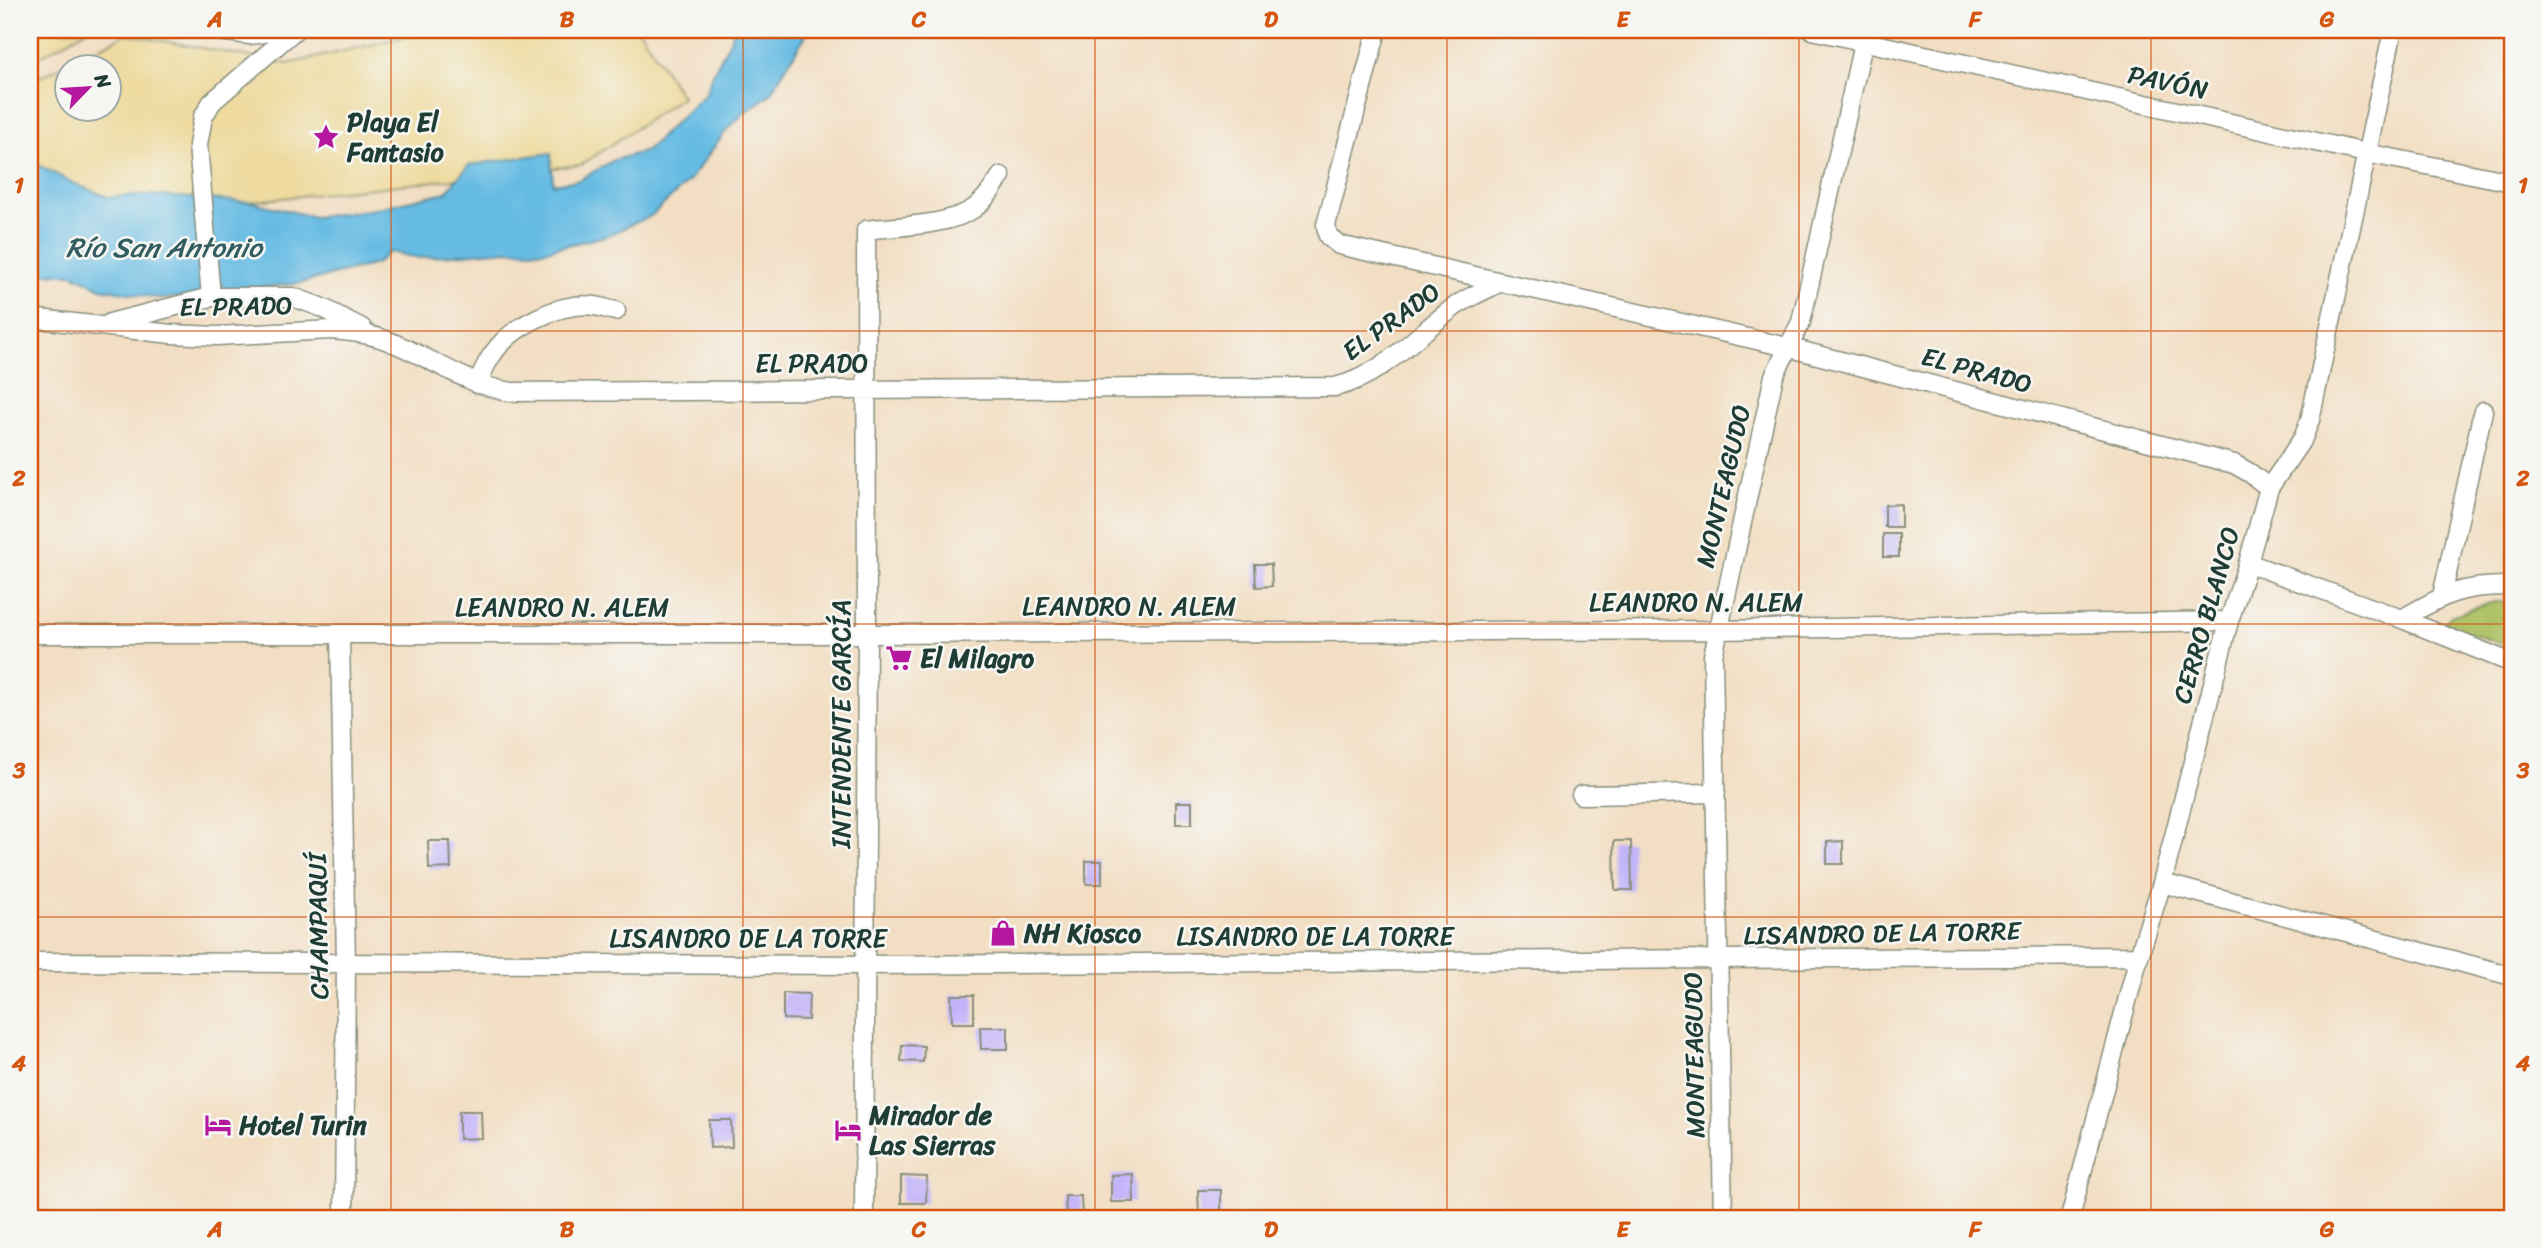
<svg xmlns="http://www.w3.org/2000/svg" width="2542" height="1248" font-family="Sriracha,sans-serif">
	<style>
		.green { fill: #adc266; stroke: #66804d; stroke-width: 2 }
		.sand { fill: #eeda9e; stroke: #868c69; stroke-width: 2; fill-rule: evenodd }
		.water { fill: #66bbe3; stroke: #427c8c; stroke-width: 2 }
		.building { fill: #c2b3f9 }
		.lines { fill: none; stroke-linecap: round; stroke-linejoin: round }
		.street-casing { stroke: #888e7b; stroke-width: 21 }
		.street { stroke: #fff; stroke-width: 18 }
		.grid { fill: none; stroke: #d45610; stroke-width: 2; stroke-opacity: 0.55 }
		.labels { text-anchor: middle; stroke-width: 5; stroke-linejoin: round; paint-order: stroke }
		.street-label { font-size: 26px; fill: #1f3d34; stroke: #f6f6f2 }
		.poi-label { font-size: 26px; font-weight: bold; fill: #1f3d34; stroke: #f6f6f2; text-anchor: start }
		.water-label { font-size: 28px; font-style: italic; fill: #315c60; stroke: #f6f6f2 }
		.neatline { fill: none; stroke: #d45610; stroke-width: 2.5 }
		.grid-label { font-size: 23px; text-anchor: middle; font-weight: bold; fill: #d45610 }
	</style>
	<rect width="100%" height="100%" fill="#f6f6f2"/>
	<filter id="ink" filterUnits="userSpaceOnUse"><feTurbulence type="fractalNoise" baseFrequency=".0143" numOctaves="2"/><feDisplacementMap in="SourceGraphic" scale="14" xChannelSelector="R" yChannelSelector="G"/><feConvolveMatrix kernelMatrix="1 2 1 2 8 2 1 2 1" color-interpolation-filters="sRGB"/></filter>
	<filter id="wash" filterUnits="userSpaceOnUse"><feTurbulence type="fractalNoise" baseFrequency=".00686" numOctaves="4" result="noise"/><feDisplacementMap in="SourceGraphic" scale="28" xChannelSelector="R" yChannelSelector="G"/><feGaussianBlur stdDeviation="1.57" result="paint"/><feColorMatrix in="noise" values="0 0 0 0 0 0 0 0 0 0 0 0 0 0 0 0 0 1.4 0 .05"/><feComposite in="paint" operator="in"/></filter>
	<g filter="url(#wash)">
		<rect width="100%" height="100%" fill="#f2dec2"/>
		<path class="green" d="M2494 602H2512V647L2443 624 2451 616Z"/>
		<path class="sand" d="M30 30H87L30 62Z
			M435 30H639L682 97 581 165 112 217 30 195V82L126 34 288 64ZM66 66H108V108H66Z"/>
		<path class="water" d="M734 30H809L769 95 744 113 725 132 689 181 651 216 606 236 542 251 507 250 419 258 389 252 376 264 300 283 163 299 101 288 73 274 30 273V161L75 184 108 197 148 195 252 202 314 217 369 210 446 192 469 165 551 153 553 184 579 180 614 160 646 151 706 93C711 70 727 52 734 30Z"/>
		<g id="blocks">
			<path class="building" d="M1901 504V527H1885V505Z
				M1883 534H1899V557H1883Z
				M1255 564H1271L1272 586 1256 587Z
				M1176 802H1192V824H1176Z
				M428 841H450L451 868 429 869Z
				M1614 841H1631L1632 890H1615Z
				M1843 841V864H1827V842Z
				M1086 861H1102V884H1086Z
				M783 993 809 994 808 1020 783 1019Z
				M951 995H974V1023H952Z
				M980 1027H1008V1049H981Z
				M902 1045 924 1046 923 1062 901 1061Z
				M459 1111H481L482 1138 459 1139Z
				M709 1120H731L732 1147 710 1148Z
				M1133 1174 1134 1202H1111V1175Z
				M901 1176 927 1177 926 1203H901Z
				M1198 1190H1221V1218H1199Z
				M1065 1196H1081L1082 1218H1066Z"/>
		</g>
	</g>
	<g filter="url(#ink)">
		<use href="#blocks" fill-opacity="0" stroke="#888e7b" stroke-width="2"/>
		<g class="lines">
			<g class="street-casing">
				<path id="street" d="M212 30 250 35 281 30
					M1377 30 1326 225 1328 236 1339 245 1787 347 2234 464 2250 473 2269 488
					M1812 30 2366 153 2512 182
					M211 297H293L323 308 362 328
					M30 318 171 334 217 336 331 330C347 331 364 333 380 338 426 353 463 385 512 392L1335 387C1383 376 1418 333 1457 305 1471 296 1487 289 1501 282
					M110 323 211 297 198 145 203 117 212 102 295 30
					M477 384C482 374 486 363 492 355 511 326 561 301 595 306 602 307 609 310 616 311
					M2248 563 2402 619C2444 594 2462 585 2512 586
					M2442 596 2483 411
					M2402 619 2512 663
					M30 634H867L1718 630 2229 621
					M340 634 346 964 344 1218
					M1581 795 1716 793
					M2162 883 2512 976
					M30 962 867 965 2139 956
					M864 1218 867 634 866 230C896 226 948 226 973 209 985 201 993 188 1001 176
					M1723 1218 1713 656 1774 376 1801 322 1866 30
					M2070 1218 2139 956 2162 883 2229 621 2248 563 2269 488 2303 438 2310 420 2393 30"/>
			</g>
			<use href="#street" class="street"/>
		</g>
	</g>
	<path class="grid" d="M391 30V1218M743 30V1218M1095 30V1218M1447 30V1218M1799 30V1218M2151 30V1218M30 331H2512M30 624H2512M30 917H2512"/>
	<defs>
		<g id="sight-bare" transform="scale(2.1)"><path d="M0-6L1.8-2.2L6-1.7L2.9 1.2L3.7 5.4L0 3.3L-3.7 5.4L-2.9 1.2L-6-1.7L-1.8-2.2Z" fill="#b5179e" stroke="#f6f6f2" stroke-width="2.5" paint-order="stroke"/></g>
		<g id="supermarket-bare" transform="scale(2.1)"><path d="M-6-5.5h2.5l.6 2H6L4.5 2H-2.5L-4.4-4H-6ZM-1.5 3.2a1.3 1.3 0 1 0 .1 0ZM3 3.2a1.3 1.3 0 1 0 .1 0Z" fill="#b5179e" stroke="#f6f6f2" stroke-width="2.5" paint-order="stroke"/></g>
		<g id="shop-bare" transform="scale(2.1)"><path d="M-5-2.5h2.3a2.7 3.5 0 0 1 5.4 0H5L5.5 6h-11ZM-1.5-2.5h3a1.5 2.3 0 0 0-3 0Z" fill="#b5179e" stroke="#f6f6f2" stroke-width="2.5" paint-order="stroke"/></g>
		<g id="hotel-bare" transform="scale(2.1)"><path d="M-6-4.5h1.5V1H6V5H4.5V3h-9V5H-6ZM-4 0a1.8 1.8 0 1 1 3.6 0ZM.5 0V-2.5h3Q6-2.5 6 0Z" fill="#b5179e" stroke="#f6f6f2" stroke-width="2.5" paint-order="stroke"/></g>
	</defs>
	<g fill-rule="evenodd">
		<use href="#sight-bare" x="326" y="137"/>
		<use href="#supermarket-bare" x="899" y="658"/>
		<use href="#shop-bare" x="1003" y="933"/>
		<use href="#hotel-bare" x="218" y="1125"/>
		<use href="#hotel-bare" x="848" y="1130"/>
	</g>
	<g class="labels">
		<g class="street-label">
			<text transform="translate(2168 82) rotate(12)" y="9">PAVÓN</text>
			<text transform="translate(236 306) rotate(-1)" y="9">EL PRADO</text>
			<text transform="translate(1391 321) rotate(-36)" y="9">EL PRADO</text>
			<text x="812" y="372">EL PRADO</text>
			<text transform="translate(1977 370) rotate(15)" y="9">EL PRADO</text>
			<text transform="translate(1723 486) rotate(-77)" y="9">MONTEAGUDO</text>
			<text x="1696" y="611">LEANDRO N. ALEM</text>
			<text x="1129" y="615">LEANDRO N. ALEM</text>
			<text x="562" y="616">LEANDRO N. ALEM</text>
			<text transform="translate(2206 615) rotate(-74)" y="9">CERRO BLANCO</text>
			<text transform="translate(841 724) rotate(-90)" y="9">INTENDENTE GARCÍA</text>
			<text transform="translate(318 926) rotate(-91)" y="9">CHAMPAQUÍ</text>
			<text transform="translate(1882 933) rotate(-1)" y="9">LISANDRO DE LA TORRE</text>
			<text x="1315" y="945">LISANDRO DE LA TORRE</text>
			<text x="748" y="947">LISANDRO DE LA TORRE</text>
			<text transform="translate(1694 1055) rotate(-91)" y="9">MONTEAGUDO</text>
		</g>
		<g class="poi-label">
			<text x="347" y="131">Playa El<tspan x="347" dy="30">Fantasio</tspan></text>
			<text x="920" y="667">El Milagro</text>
			<text x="1024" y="942">NH Kiosco</text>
			<text x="869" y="1124">Mirador de<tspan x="869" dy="30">Las Sierras</tspan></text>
			<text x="239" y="1134">Hotel Turin</text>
		</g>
		<g class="water-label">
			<text x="164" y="257">Río San Antonio</text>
		</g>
	</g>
	<rect width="2542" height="1248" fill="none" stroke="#f6f6f2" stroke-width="77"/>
	<g transform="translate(88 88) rotate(65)"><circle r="33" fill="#f6f6f2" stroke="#a0aca6" stroke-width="2"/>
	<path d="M0-5L12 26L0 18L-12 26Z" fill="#b5179e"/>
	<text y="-10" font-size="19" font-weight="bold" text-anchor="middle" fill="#1f3d34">N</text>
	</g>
	<rect x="38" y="38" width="2466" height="1172" class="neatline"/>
	<g class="grid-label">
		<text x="215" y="27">A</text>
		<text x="567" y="27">B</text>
		<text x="919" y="27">C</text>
		<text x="1271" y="27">D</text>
		<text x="1623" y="27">E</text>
		<text x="1975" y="27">F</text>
		<text x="2327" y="27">G</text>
		<text x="19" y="193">1</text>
		<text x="2523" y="193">1</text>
		<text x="19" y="486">2</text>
		<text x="2523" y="486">2</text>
		<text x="19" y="778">3</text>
		<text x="2523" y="778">3</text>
		<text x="19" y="1071">4</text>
		<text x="2523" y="1071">4</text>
		<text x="215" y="1237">A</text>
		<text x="567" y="1237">B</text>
		<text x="919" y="1237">C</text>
		<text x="1271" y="1237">D</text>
		<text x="1623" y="1237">E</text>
		<text x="1975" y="1237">F</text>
		<text x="2327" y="1237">G</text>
	</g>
</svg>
